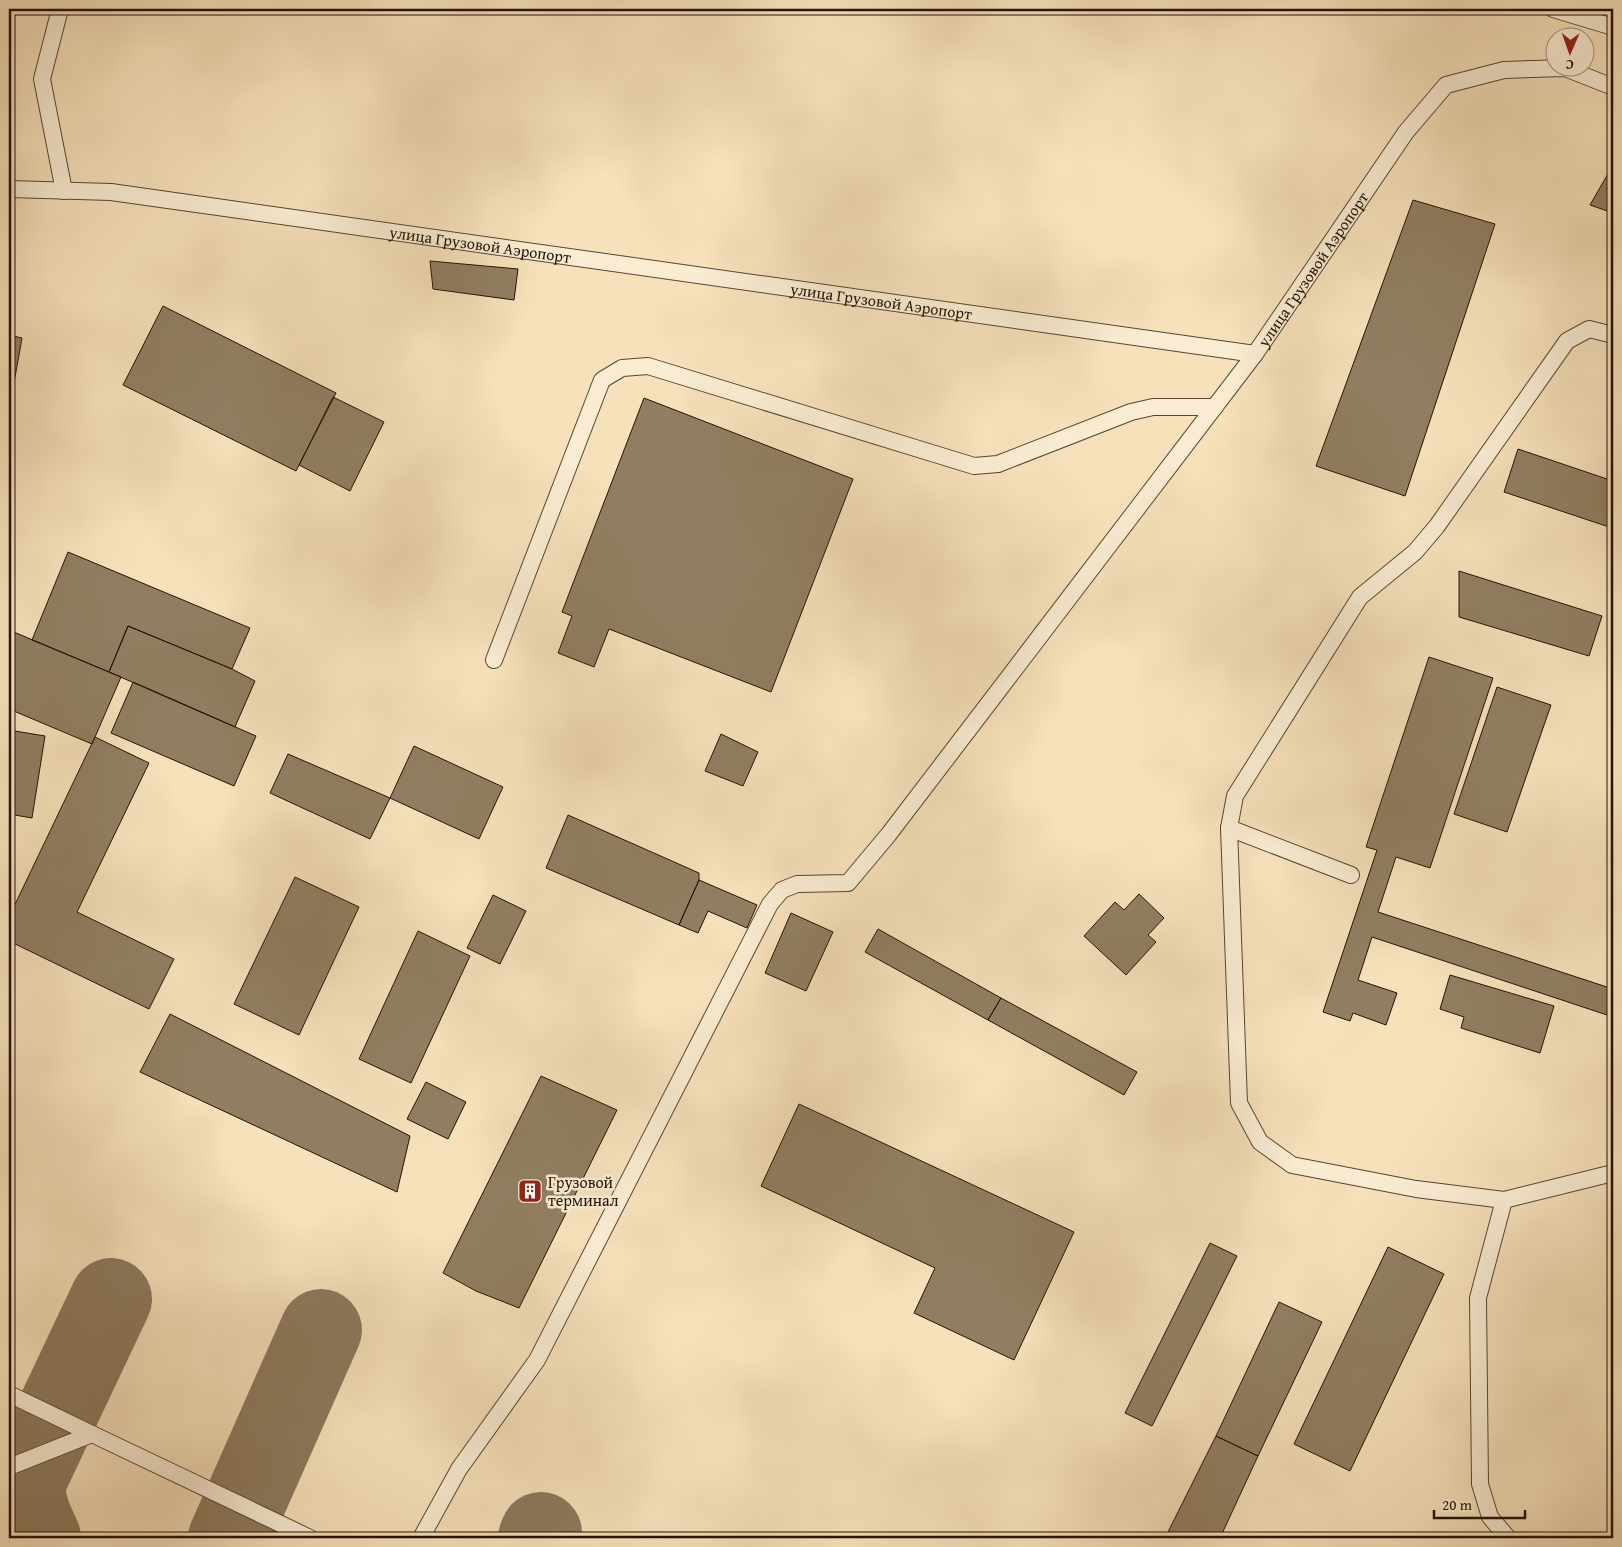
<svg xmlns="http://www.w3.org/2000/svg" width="1622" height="1547" font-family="'Gentium Book Plus',serif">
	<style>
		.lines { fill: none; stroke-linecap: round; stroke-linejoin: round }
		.taxiway { stroke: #8d7a5e; stroke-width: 82 }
		.building { fill: #917e62; stroke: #241302 }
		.service-casing { stroke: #584630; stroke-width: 18 }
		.service { stroke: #f9ecd3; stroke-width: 16 }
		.labels { text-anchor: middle; stroke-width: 5; stroke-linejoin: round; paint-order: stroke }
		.street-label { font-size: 16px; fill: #241302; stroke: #f9ecd3 }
		.poi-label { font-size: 16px; fill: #241302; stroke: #f9ecd3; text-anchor: start }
	</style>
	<rect width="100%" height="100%" fill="#f6e1bb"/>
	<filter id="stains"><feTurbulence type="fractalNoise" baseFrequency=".004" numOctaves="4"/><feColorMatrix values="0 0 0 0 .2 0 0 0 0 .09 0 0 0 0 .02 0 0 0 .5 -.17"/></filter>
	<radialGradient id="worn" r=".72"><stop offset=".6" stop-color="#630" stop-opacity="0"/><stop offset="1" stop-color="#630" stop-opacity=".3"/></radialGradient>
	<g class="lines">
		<path class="taxiway" d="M40 1538C31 1519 23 1502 25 1481L111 1299
			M229 1538 321 1330
			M539 1538 541 1533"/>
	</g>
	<path class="building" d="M1613 165V213L1590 205Z
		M1413 200 1495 224 1405 496 1316 466Z
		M430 261 518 269 514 300 433 289Z
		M9 278H14L13 312H9Z
		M163 306 336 393 296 471 123 385Z
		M9 335 22 338 9 411Z
		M333 397 384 422 350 491 299 465Z
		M644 398 853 479 771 692 609 629 594 667 558 653 572 616 562 612Z
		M1518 449 1613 481 1612 528 1504 492Z
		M68 552 250 628 232 669 128 626 109 672 32 640Z
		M1459 571 1602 616 1589 656 1459 617Z
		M128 626 232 669 255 681 235 727 109 672Z
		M9 630 121 677 92 744 9 709Z
		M1429 657 1493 678 1430 868 1396 857 1378 912 1613 989V1017L1372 937 1358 980 1397 993 1386 1025 1353 1013 1350 1021 1323 1012 1377 850 1366 847Z
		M133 682 256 736 234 786 111 733Z
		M1497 687 1551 705 1507 832 1454 814Z
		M9 730 45 736 32 818 9 814Z
		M721 734 758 752 743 786 705 771Z
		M95 737 149 763 77 912 174 959 149 1009 9 941V917Z
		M414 746 503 787 479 839 390 798Z
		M288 754 390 798 370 839 270 793Z
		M568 815 699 873V880L679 925 546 868Z
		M295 877 359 907 299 1035 234 1004Z
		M699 880 757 905 747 928 708 911 698 933 679 925Z
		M1139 894 1164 918 1148 935 1156 942 1126 975 1084 936 1115 902 1124 910Z
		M493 895 526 911 500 964 467 948Z
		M791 913 833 932 806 991 765 973Z
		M878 929 1001 998 988 1020 865 952Z
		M418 931 470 956 411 1083 359 1059Z
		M1450 975 1554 1006 1540 1053 1461 1028 1464 1017 1440 1009Z
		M1001 998 1137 1072 1124 1095 988 1020Z
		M170 1014 410 1136 397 1192 140 1072Z
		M541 1076 617 1110 519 1308 476 1291 443 1273Z
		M426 1082 466 1102 448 1139 407 1119Z
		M799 1104 1074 1232 1014 1360 914 1313 935 1268 761 1186Z
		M1210 1243 1237 1256 1152 1426 1125 1413Z
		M1388 1247 1444 1274 1350 1471 1294 1444Z
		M1279 1302 1322 1322 1258 1456 1216 1436Z
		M1216 1436 1258 1456 1220 1538H1165Z"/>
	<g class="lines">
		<g class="service-casing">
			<g id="service">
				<path d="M60 9 42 79 64 191"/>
				<path d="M1553 9 1613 27"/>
				<path id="s1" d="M9 189 111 192 1255 354 1406 132 1446 85 1504 70 1565 68 1613 87"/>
				<path d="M1613 335 1589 329 1567 341 1437 526 1415 552 1360 597 1235 796 1229 828 1239 1103 1260 1142 1292 1165 1416 1189 1504 1200 1613 1173"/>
				<path d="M494 660 602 380 622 368 648 366 974 466 998 464 1131 412 1153 407H1215"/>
				<path d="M1229 828 1351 875"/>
				<path d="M1504 1200 1478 1298 1480 1484 1490 1517 1508 1538"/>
				<path d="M9 1394 92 1434"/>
				<path d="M9 1467 92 1434 310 1538"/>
				<path d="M421 1538 459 1469 537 1360 770 904 782 890 797 884 848 883 889 834 1255 354"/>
			</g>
		</g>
		<use href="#service" class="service"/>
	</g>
	<defs>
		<g id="building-square" transform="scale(1.25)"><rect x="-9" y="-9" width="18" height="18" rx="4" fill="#8f2418" stroke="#f9ecd3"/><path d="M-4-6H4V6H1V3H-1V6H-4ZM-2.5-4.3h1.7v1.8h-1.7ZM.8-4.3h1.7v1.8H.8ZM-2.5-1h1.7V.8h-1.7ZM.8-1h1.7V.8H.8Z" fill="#fff"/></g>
	</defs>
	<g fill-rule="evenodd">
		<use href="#building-square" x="530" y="1191"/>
	</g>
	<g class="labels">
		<g class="street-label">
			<text dy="6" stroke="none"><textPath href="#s1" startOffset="475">улица Грузовой Аэропорт</textPath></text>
			<text dy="6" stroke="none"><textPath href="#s1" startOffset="1360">улица Грузовой Аэропорт</textPath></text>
			<text dy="6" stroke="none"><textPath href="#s1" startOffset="880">улица Грузовой Аэропорт</textPath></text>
		</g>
		<g class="poi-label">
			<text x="548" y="1188">Грузовой<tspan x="548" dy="18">терминал</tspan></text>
		</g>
	</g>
	<rect width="1622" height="1547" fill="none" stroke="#f6e1bb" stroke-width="30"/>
	<rect x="10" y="10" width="1602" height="1527" fill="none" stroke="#241302" stroke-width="2.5"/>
	<rect x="15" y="15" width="1592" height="1517" fill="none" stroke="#241302"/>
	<g transform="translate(1570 52) rotate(182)"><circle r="24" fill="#f9ecd3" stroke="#a4957f"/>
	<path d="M0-4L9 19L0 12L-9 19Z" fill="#8f2418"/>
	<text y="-8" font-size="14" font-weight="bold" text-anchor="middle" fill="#241302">С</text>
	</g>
	<path d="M1434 1510v8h91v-8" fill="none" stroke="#241302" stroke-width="2.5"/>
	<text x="1442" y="1510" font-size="15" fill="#241302" stroke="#f9ecd3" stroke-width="4" paint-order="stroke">20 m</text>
	<rect width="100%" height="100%" filter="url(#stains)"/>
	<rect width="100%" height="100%" fill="url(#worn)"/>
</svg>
